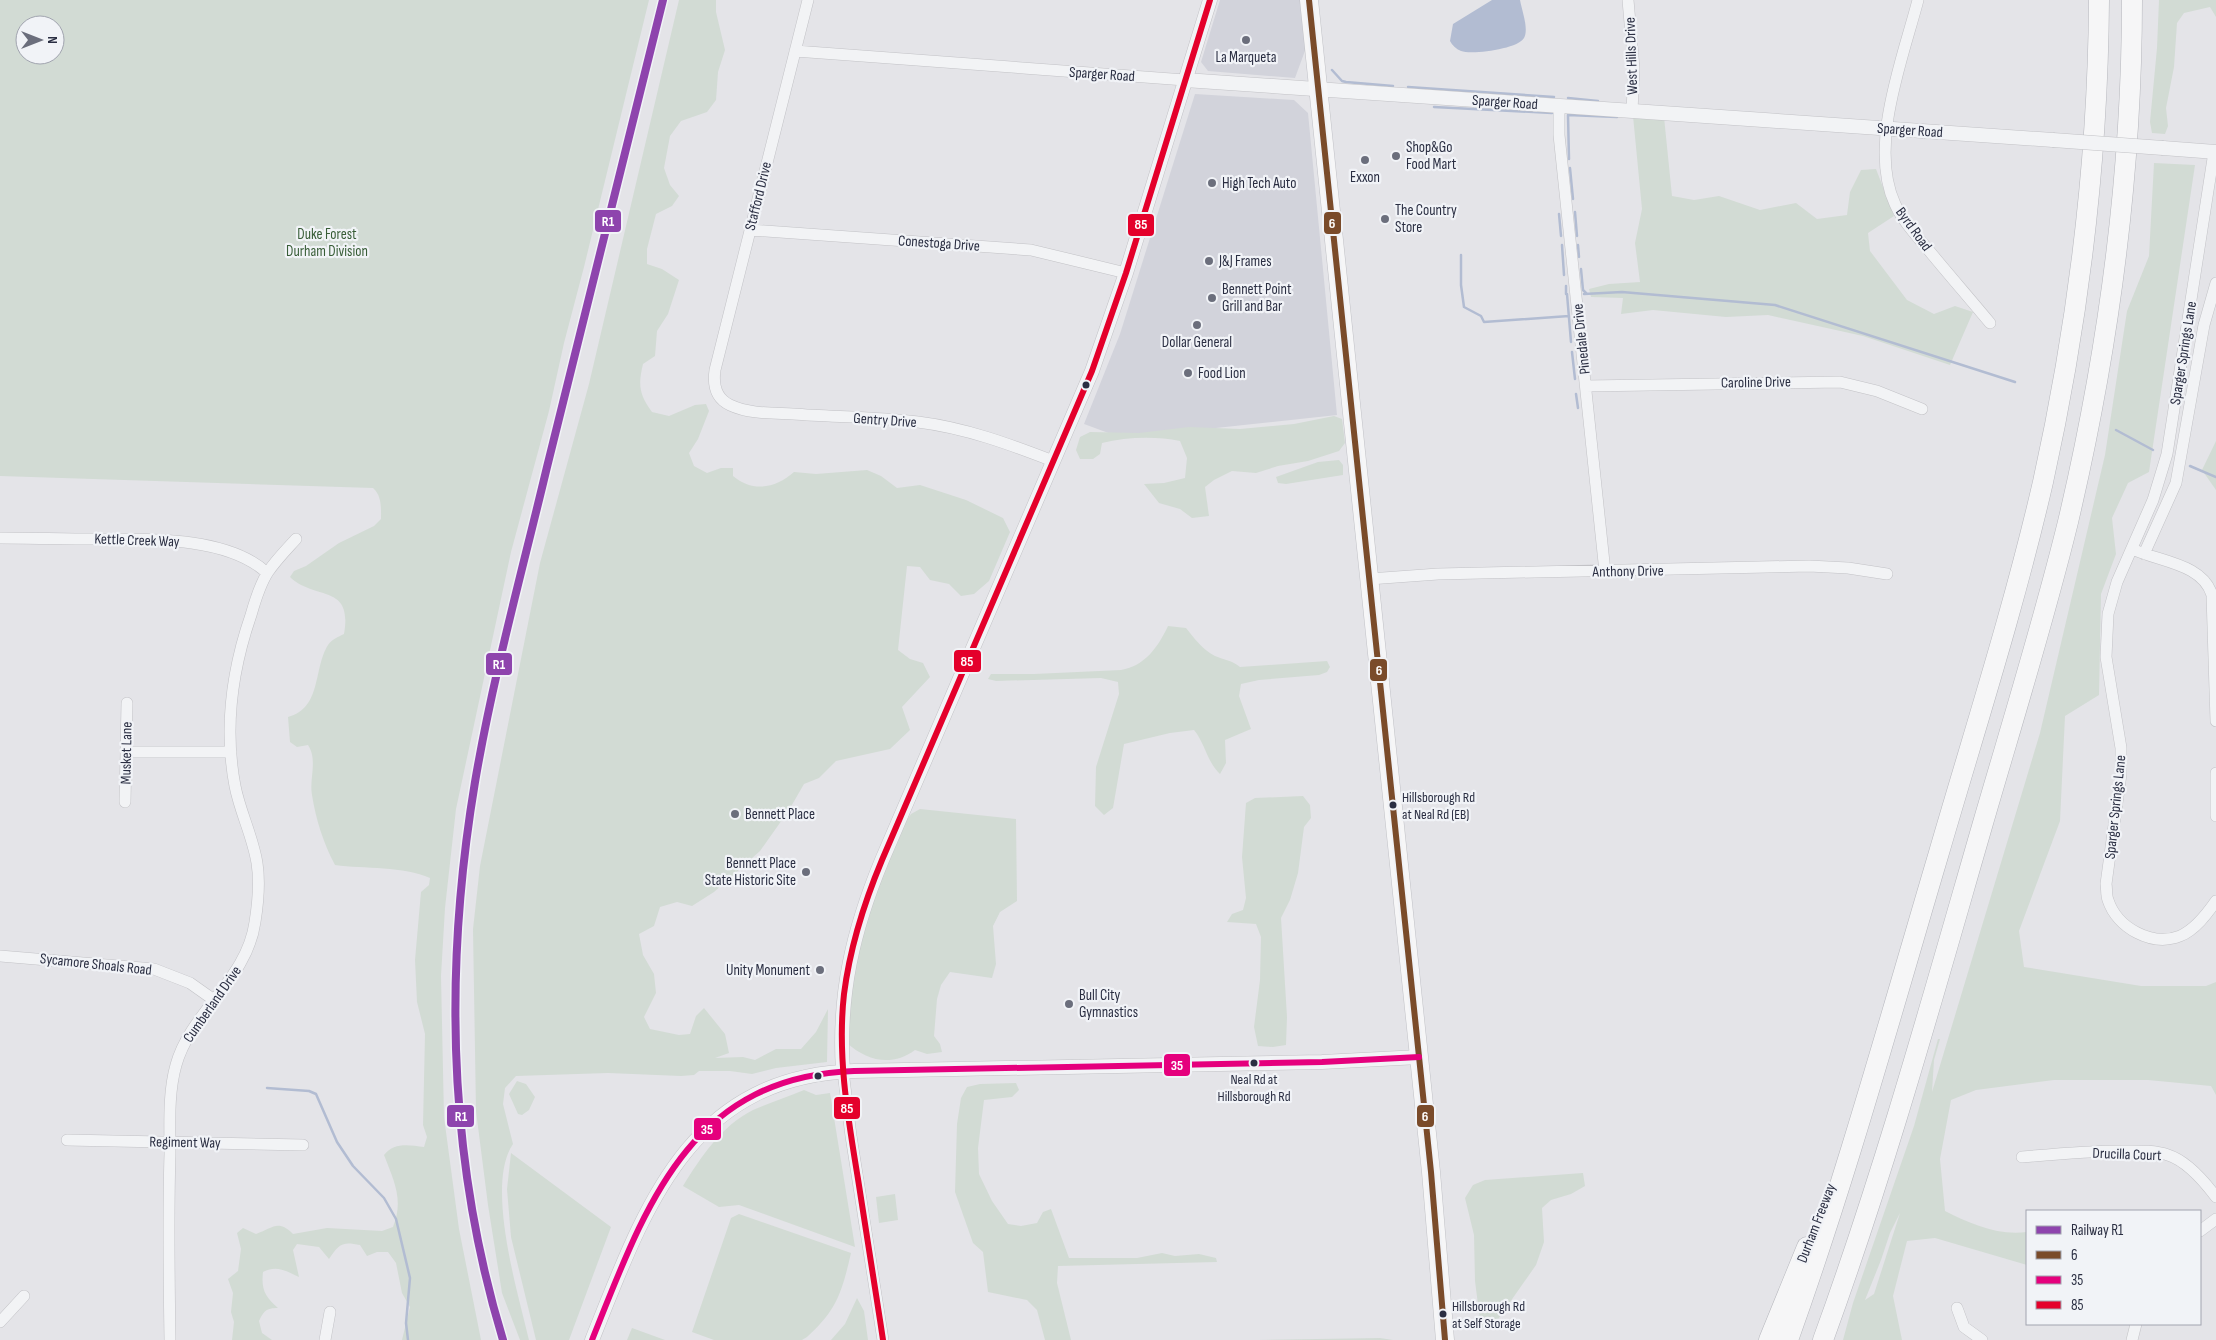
<svg xmlns="http://www.w3.org/2000/svg" width="2216" height="1340" font-family="'Sofia Sans Condensed',sans-serif">
	<style>
		.built { fill: #d2d3db }
		.green { fill: #d2dbd4; fill-rule: evenodd }
		.water { fill: #b2bcd2 }
		.lines { fill: none; stroke-linecap: round; stroke-linejoin: round }
		.stream { stroke: #b2bcd2; stroke-width: 2.5 }
		.minor-casing { stroke: #c2c2c6; stroke-width: 12 }
		.tertiary-casing { stroke: #c2c2c6; stroke-width: 15 }
		.primary-casing { stroke: #c0c1c6; stroke-width: 19 }
		.motorway-casing { stroke: #b6b7bd; stroke-width: 21 }
		.minor { stroke: #f2f3f5; stroke-width: 11 }
		.tertiary { stroke: #f2f3f5; stroke-width: 14 }
		.primary { stroke: #f6f6f7; stroke-width: 18 }
		.motorway { stroke: #f6f6f7; stroke-width: 20 }
		.tertiary-bridge-casing { stroke: #c2c2c6; stroke-width: 15; stroke-linecap: butt }
		.tertiary-bridge { stroke: #f2f3f5; stroke-width: 14 }
		.bus-1-casing { stroke: #f1f3f7; stroke-width: 10 }
		.bus-2-casing { stroke: #f1f3f7; stroke-width: 10 }
		.bus-3-casing { stroke: #f1f3f7; stroke-width: 10 }
		.bus-1 { stroke: #7a4b2a; stroke-width: 6 }
		.bus-2 { stroke: #e5007d; stroke-width: 6 }
		.bus-3 { stroke: #e4002b; stroke-width: 6 }
		.rail-1-casing { stroke: #f1f3f7; stroke-width: 11 }
		.rail-1 { stroke: #8e44ad; stroke-width: 8 }
		.poi-dot { fill: #6b6e7c; stroke: #f1f3f7; stroke-width: 2 }
		.bus-dot { fill: #2a2e42; stroke: #f1f3f7; stroke-width: 2 }
		.labels { text-anchor: middle; stroke-width: 4.5; stroke-linejoin: round; paint-order: stroke }
		.bus-label { font-size: 14px; fill: #2a2e42; stroke: #f1f3f7; text-anchor: start }
		.street-label { font-size: 15px; fill: #2a2e42; stroke: #f1f3f7 }
		.poi-label { font-size: 15px; fill: #2a2e42; stroke: #f1f3f7; text-anchor: start }
		.park-label { font-size: 15px; fill: #385d37; stroke: #f1f3f7 }
		.line-badge { stroke: #f1f3f7; stroke-width: 2 }
		.badge-label { font-size: 14px; text-anchor: middle; font-weight: bold; fill: #fff }
	</style>
	<rect width="100%" height="100%" fill="#e4e4e8"/>
	<path class="built" d="M1220 0H1301L1306 48 1295 78 1208 71 1201 62Z
		M1195 94 1294 100 1308 113 1337 415 1122 438 1084 424 1120 334Z"/>
	<path class="green" d="M0 0H649L584 267 564 343 549 411 511 552 456 809 445 908 441 976 444 1117 459 1229 481 1340H402L410 1307 402 1293 396 1263 388 1252H377L367 1256 360 1245C342 1241 339 1244 329 1259L319 1247 297 1244 293 1250 299 1277C286 1271 277 1265 263 1272 261 1289 265 1297 278 1308 266 1308 264 1311 259 1321L262 1333 272 1340H232L234 1322 231 1312 233 1293 228 1279 238 1271 241 1249 237 1233 243 1228 256 1234C273 1228 278 1219 293 1234L327 1228 382 1231 393 1227C404 1200 394 1181 384 1155 394 1142 409 1145 424 1147L427 1137 423 1125 425 1034 417 1002 415 960 421 892 429 885 430 878C404 866 364 869 335 865 323 842 316 820 312 795 309 779 318 760 308 745L297 747 290 742 288 717C322 708 313 669 328 645 332 639 338 637 344 634 353 583 315 601 290 577L294 571 306 566 339 543 374 526 381 519C381 508 382 496 373 488L0 476ZM25 25H55V55H25Z
		M679 0H716V12L725 50 718 72 716 100 707 112 681 121 670 136 664 168 670 185 679 196 672 206 656 214 647 249V264L662 269 679 280 668 314 657 331 655 356 643 364C638 385 639 394 652 412L669 416 695 405 706 404 709 411 698 439 689 453 694 466 707 473 721 468H733V476C753 493 776 488 794 472L816 474 867 470 881 476 897 488 920 485 966 500 1003 518 1010 532 989 581 974 594 961 596 949 584 930 580 920 567 907 566 898 650 910 659 923 663 930 677 902 707 910 730 890 749 836 761 819 778 804 784 789 810 760 851 714 892 692 906 677 902 660 907 654 926 639 934 643 955 654 974 656 993 644 1017 650 1029 679 1035 690 1034 696 1016 704 1008 725 1034 729 1053 715 1058 743 1057 755 1060 776 1049H801L816 1032 828 1009 827 1062 776 1068 752 1074 730 1071H699L694 1075 681 1076 608 1073 516 1076 505 1088 503 1104 513 1144C485 1185 518 1293 529 1340H520L502 1293 488 1205 476 1111 473 929 480 866 540 563 589 384Z
		M2159 0H2216V17L2210 7 2184 13 2177 23 2174 67 2166 108 2168 126 2165 134 2152 133 2150 122 2157 48Z
		M1633 116 1664 117 1672 196 1694 200 1719 196 1760 210 1796 203 1817 219 1847 215 1850 192 1861 170 1876 169 1894 216 1868 233 1870 251 1907 300 1934 314 1955 306 1973 312 1950 365 1863 336 1768 315 1726 317 1653 310 1621 314 1623 298 1591 297 1589 289 1609 284 1640 282 1635 243 1642 209Z
		M2154 163 2195 165 2149 472 2128 483 2112 518 2116 554 2101 594 2099 695 2065 716 2060 821 2019 931 2024 967 2141 986H2206L2216 982V1095L2211 1086 2148 1080H2054L1976 1090 1951 1100 1940 1159 1945 1211C1971 1224 1998 1236 2027 1232V1265L1935 1238 1907 1241 1893 1296 1902 1340H1843L1853 1303 1914 1126 1938 1039H1940L1934 1060 1932 1092 2040 733 2105 455 2127 311 2149 256ZM1900 1213 1874 1294 1865 1300 1881 1260 1890 1233Z
		M1334 416 1342 419 1345 443 1339 451 1308 461 1278 466 1256 473 1232 471 1214 480 1205 487 1209 516 1192 518 1180 509 1159 503 1144 484 1164 483 1185 478 1187 458 1180 441C1156 436 1126 437 1102 443L1100 454 1093 459H1080L1076 450 1080 437 1090 432 1139 433 1189 427 1240 429 1294 424Z
		M2216 441V490L2202 470Z
		M1339 460 1343 465V475L1286 484 1278 483 1276 477 1318 462Z
		M1168 626 1186 628C1194 638 1203 650 1215 656 1224 660 1232 660 1240 667L1327 661 1330 667 1327 672 1319 675 1259 680 1241 684 1239 696 1251 729 1225 740 1226 763 1220 774C1207 762 1205 743 1194 730L1170 733 1124 744 1113 808 1104 815 1095 806 1096 767 1119 694 1118 682 1101 678 996 681 988 679 991 674H1034L1121 670C1145 666 1158 647 1168 626Z
		M1303 796 1310 805 1311 818 1304 827 1298 873 1290 900 1281 918 1287 1017 1286 1045 1273 1047 1258 1046 1254 1027 1260 980 1261 937 1256 924 1227 922 1232 914 1243 910 1246 898 1242 857 1246 803 1255 798Z
		M920 809 1016 819 1017 901 1000 912 993 926 996 964 992 978 950 972 941 985 937 999 934 1036 940 1044 942 1052 927 1054 915 1050C892 1067 867 1061 847 1043L848 974 896 836 911 814Z
		M517 1081 526 1084 535 1097 529 1110 522 1115 518 1114 509 1094Z
		M1016 1083 1019 1090 1012 1097 984 1100 978 1148 979 1174 992 1201 1008 1224 1021 1226 1037 1223 1043 1212 1051 1209 1069 1258H1137L1162 1253 1175 1256 1199 1254 1216 1258 1217 1262 1058 1266 1057 1283 1071 1340H1045L1037 1310 1027 1300 988 1292 983 1252 973 1243 955 1192 957 1124 961 1098 967 1087 980 1084Z
		M804 1090 816 1095 830 1093 855 1247 739 1205 719 1207 683 1186C701 1157 721 1126 753 1110 769 1103 787 1097 804 1090Z
		M511 1153 611 1227 569 1340H536L511 1237 507 1189Z
		M1583 1173 1585 1186 1571 1194 1551 1200 1542 1208 1544 1242 1536 1265 1494 1325 1481 1328 1475 1281 1474 1235 1465 1198 1473 1185 1485 1180Z
		M895 1194 898 1220 879 1223 876 1197Z
		M739 1214 851 1253C842 1292 837 1310 807 1337L802 1340H714L692 1332 731 1218Z
		M857 1298 864 1311 868 1340H831L845 1324Z
		M632 1328 665 1340H627Z
		M1380 1338 1393 1340H1258H1259Z"/>
	<path class="water" d="M1492 0H1520C1522 11 1529 29 1524 38 1518 49 1472 55 1461 51 1456 49 1452 45 1450 41L1453 24Z"/>
	<g class="lines">
		<path class="stream" d="M1332 70 1342 81 1346 82 1393 86
			M1408 87 1554 97
			M1568 98 1598 101
			M1434 107 1552 113
			M1569 159 1568 115 1617 117
			M1570 168 1573 199
			M1575 212 1577 236
			M1559 214 1561 236
			M1562 245 1564 275
			M1578 245 1579 257
			M1461 255V285L1464 307 1481 316 1484 322 1569 316
			M1581 269 1583 290 1586 293
			M1566 286V294
			M1567 294 1571 342
			M1584 294 1622 292 1775 305 2015 382
			M1572 352 1575 379
			M1576 394 1578 408
			M2116 430 2153 450
			M2190 466 2216 477
			M267 1088 309 1091 316 1094 337 1142 353 1166 384 1198 396 1219 410 1278 406 1323 408 1340"/>
		<g class="minor-casing">
			<path id="minor" d="M808 0 715 370C713 384 715 398 730 405 749 414 772 413 793 414 835 417 877 417 918 422 966 428 1009 444 1053 461
				M1628 0 1634 69 1632 111
				M1918 0C1903 58 1868 146 1895 204 1903 222 1918 237 1931 253 1950 276 1970 299 1990 323
				M795 51 1185 80
				M1559 106V135L1605 572
				M2214 152 2167 454 2153 500 2117 582 2108 614 2106 657 2121 748V774L2106 884C2107 889 2106 895 2108 900 2117 928 2152 947 2180 936 2195 930 2207 914 2216 901
				M750 230 1031 250 1126 273
				M1586 386 1840 382 1877 391 1922 409
				M0 538C32 538 63 539 95 539 146 539 228 536 267 573
				M2137 551C2163 562 2203 565 2212 595L2216 721
				M2144 554 2176 483 2204 325 2216 283
				M1369 579 1438 574 1809 566 1848 568 1887 574
				M126 752H231
				M2216 773V816
				M125 802 127 703
				M0 956 154 969 190 983 214 1000
				M843 1071 851 1136 883 1340
				M67 1140 303 1145
				M2022 1157C2055 1154 2088 1151 2122 1151 2136 1151 2154 1150 2168 1155 2187 1161 2204 1181 2216 1197
				M2200 1231 2216 1219
				M1957 1308 1964 1327 1982 1340
				M0 1322 24 1296
				M170 1340C169 1278 168 1216 170 1154 170 1125 168 1093 176 1065 191 1011 247 980 255 922 258 903 260 882 257 863 253 837 240 812 235 786 224 728 232 670 251 615 255 601 260 584 268 572 276 560 286 550 296 539
				M325 1340 330 1312
				M2132 1340 2136 1324"/>
		</g>
		<g class="tertiary-casing">
			<path id="tertiary" d="M1185 80 2053 140
				M2163 148 2216 152
				M843 1071C838 994 853 930 882 860L1092 371 1126 273 1210 0
				M592 1340C645 1208 688 1077 854 1071L1322 1062 1419 1057"/>
		</g>
		<g class="primary-casing">
			<path id="primary" d="M1309 0 1431 1172 1445 1340"/>
		</g>
		<g class="motorway-casing">
			<path id="motorway" d="M1769 1340 1807 1247
				M1788 1340C1845 1181 1890 1018 1938 856 1974 732 2014 608 2043 482 2078 324 2098 161 2099 0
				M1823 1340C1885 1170 1933 996 1983 823 2012 723 2043 624 2068 522 2108 352 2132 176 2132 0"/>
		</g>
		<use href="#minor" class="minor"/>
		<use href="#tertiary" class="tertiary"/>
		<use href="#primary" class="primary"/>
		<use href="#motorway" class="motorway"/>
		<g class="tertiary-bridge-casing">
			<path id="tertiary-bridge" d="M2053 140 2163 148"/>
		</g>
		<use href="#tertiary-bridge" class="tertiary-bridge"/>
		<g class="bus-1-casing">
			<path id="bus-1" d="M1309 0 1431 1172 1445 1340"/>
		</g>
		<g class="bus-2-casing">
			<path id="bus-2" d="M592 1340C645 1208 688 1077 854 1071L1322 1062 1419 1057"/>
		</g>
		<g class="bus-3-casing">
			<path id="bus-3" d="M883 1340C875 1286 866 1232 858 1179 848 1118 837 1056 844 994 850 947 864 903 882 860L1092 371 1126 273 1210 0"/>
		</g>
		<use href="#bus-1" class="bus-1"/>
		<use href="#bus-2" class="bus-2"/>
		<use href="#bus-3" class="bus-3"/>
		<g class="rail-1-casing">
			<path id="rail-1" d="M503 1340C448 1159 444 968 475 782 493 676 522 572 547 467 586 311 624 156 663 0"/>
		</g>
		<use href="#rail-1" class="rail-1"/>
	</g>
	<g class="poi-dot">
		<circle cx="1246" cy="40" r="5"/>
		<circle cx="1396" cy="156" r="5"/>
		<circle cx="1365" cy="160" r="5"/>
		<circle cx="1212" cy="183" r="5"/>
		<circle cx="1385" cy="219" r="5"/>
		<circle cx="1209" cy="261" r="5"/>
		<circle cx="1212" cy="298" r="5"/>
		<circle cx="1197" cy="325" r="5"/>
		<circle cx="1188" cy="373" r="5"/>
		<circle cx="735" cy="814" r="5"/>
		<circle cx="806" cy="872" r="5"/>
		<circle cx="820" cy="970" r="5"/>
		<circle cx="1069" cy="1004" r="5"/>
	</g>
	<g class="bus-dot">
		<circle cx="1086" cy="385" r="4.5"/>
		<circle cx="1393" cy="805" r="4.5"/>
		<circle cx="1254" cy="1063" r="4.5"/>
		<circle cx="818" cy="1076" r="4.5"/>
		<circle cx="1443" cy="1314" r="4.5"/>
	</g>
	<g class="labels">
		<g class="bus-label">
			<text x="1402" y="802">Hillsborough Rd<tspan x="1402" dy="17">at Neal Rd (EB)</tspan></text>
			<text x="1254" y="1084" text-anchor="middle">Neal Rd at<tspan x="1254" dy="17">Hillsborough Rd</tspan></text>
			<text x="1452" y="1311">Hillsborough Rd<tspan x="1452" dy="17">at Self Storage</tspan></text>
		</g>
		<g class="street-label">
			<text transform="translate(1631 56) rotate(-92)" y="5">West Hills Drive</text>
			<text transform="translate(1102 74) rotate(4)" y="5">Sparger Road</text>
			<text transform="translate(1505 102) rotate(4)" y="5">Sparger Road</text>
			<text transform="translate(1910 130) rotate(4)" y="5">Sparger Road</text>
			<text transform="translate(758 196) rotate(-76)" y="5">Stafford Drive</text>
			<text transform="translate(1914 229) rotate(54)" y="5">Byrd Road</text>
			<text transform="translate(939 243) rotate(4)" y="5">Conestoga Drive</text>
			<text transform="translate(1581 339) rotate(-96)" y="5">Pinedale Drive</text>
			<text transform="translate(2183 353) rotate(-81)" y="5">Sparger Springs Lane</text>
			<text transform="translate(1756 382) rotate(-1)" y="5">Caroline Drive</text>
			<text transform="translate(885 420) rotate(4)" y="5">Gentry Drive</text>
			<text transform="translate(137 540) rotate(2)" y="5">Kettle Creek Way</text>
			<text transform="translate(1628 571) rotate(-1)" y="5">Anthony Drive</text>
			<text transform="translate(126 753) rotate(-89)" y="5">Musket Lane</text>
			<text transform="translate(2115 807) rotate(-84)" y="5">Sparger Springs Lane</text>
			<text transform="translate(96 964) rotate(6)" y="5">Sycamore Shoals Road</text>
			<text transform="translate(212 1004) rotate(-55)" y="5">Cumberland Drive</text>
			<text transform="translate(185 1142) rotate(1)" y="5">Regiment Way</text>
			<text transform="translate(2127 1154) rotate(2)" y="5">Drucilla Court</text>
			<text transform="translate(1816 1223) rotate(-69)" y="5">Durham Freeway</text>
		</g>
		<g class="poi-label">
			<text x="1246" y="62" text-anchor="middle">La Marqueta</text>
			<text x="1406" y="152">Shop&amp;Go<tspan x="1406" dy="17">Food Mart</tspan></text>
			<text x="1365" y="182" text-anchor="middle">Exxon</text>
			<text x="1222" y="188">High Tech Auto</text>
			<text x="1395" y="215">The Country<tspan x="1395" dy="17">Store</tspan></text>
			<text x="1219" y="266">J&amp;J Frames</text>
			<text x="1222" y="294">Bennett Point<tspan x="1222" dy="17">Grill and Bar</tspan></text>
			<text x="1197" y="347" text-anchor="middle">Dollar General</text>
			<text x="1198" y="378">Food Lion</text>
			<text x="745" y="819">Bennett Place</text>
			<text x="796" y="868" text-anchor="end">Bennett Place<tspan x="796" dy="17">State Historic Site</tspan></text>
			<text x="810" y="975" text-anchor="end">Unity Monument</text>
			<text x="1079" y="1000">Bull City<tspan x="1079" dy="17">Gymnastics</tspan></text>
		</g>
		<g class="park-label">
			<text x="327" y="239">Duke Forest<tspan x="327" dy="17">Durham Division</tspan></text>
		</g>
	</g>
	<g class="line-badge">
		<rect x="594" y="209" width="28" height="24" rx="5" fill="#8e44ad"/>
		<rect x="1323" y="211" width="19" height="24" rx="5" fill="#7a4b2a"/>
		<rect x="1127" y="213" width="28" height="24" rx="5" fill="#e4002b"/>
		<rect x="953" y="649" width="29" height="24" rx="5" fill="#e4002b"/>
		<rect x="485" y="652" width="28" height="24" rx="5" fill="#8e44ad"/>
		<rect x="1369" y="658" width="19" height="24" rx="5" fill="#7a4b2a"/>
		<rect x="1163" y="1053" width="28" height="24" rx="5" fill="#e5007d"/>
		<rect x="833" y="1096" width="28" height="24" rx="5" fill="#e4002b"/>
		<rect x="1416" y="1104" width="19" height="24" rx="5" fill="#7a4b2a"/>
		<rect x="446" y="1104" width="29" height="24" rx="5" fill="#8e44ad"/>
		<rect x="693" y="1117" width="29" height="24" rx="5" fill="#e5007d"/>
	</g>
	<g class="badge-label">
		<text x="608" y="226">R1</text>
		<text x="1332" y="228">6</text>
		<text x="1141" y="229">85</text>
		<text x="967" y="666">85</text>
		<text x="499" y="669">R1</text>
		<text x="1379" y="675">6</text>
		<text x="1177" y="1070">35</text>
		<text x="847" y="1113">85</text>
		<text x="1425" y="1121">6</text>
		<text x="461" y="1121">R1</text>
		<text x="707" y="1134">35</text>
	</g>
	<rect x="2026" y="1210" width="175" height="115" fill="#f1f3f7" stroke="#a1a4af"/>
	<rect x="2036" y="1226" width="25" height="8" fill="#8e44ad" stroke="#a1a4af"/>
	<text x="2071" y="1235" font-size="15" fill="#2a2e42">Railway R1</text>
	<rect x="2036" y="1251" width="25" height="8" fill="#7a4b2a" stroke="#a1a4af"/>
	<text x="2071" y="1260" font-size="15" fill="#2a2e42">6</text>
	<rect x="2036" y="1276" width="25" height="8" fill="#e5007d" stroke="#a1a4af"/>
	<text x="2071" y="1285" font-size="15" fill="#2a2e42">35</text>
	<rect x="2036" y="1301" width="25" height="8" fill="#e4002b" stroke="#a1a4af"/>
	<text x="2071" y="1310" font-size="15" fill="#2a2e42">85</text>
	<g transform="translate(40 40) rotate(90)"><circle r="24" fill="#f1f3f7" stroke="#a1a4af"/>
	<path d="M0-4L9 19L0 12L-9 19Z" fill="#6b6e7c"/>
	<text y="-8" font-size="14" font-weight="bold" text-anchor="middle" fill="#2a2e42">N</text>
	</g>
</svg>
